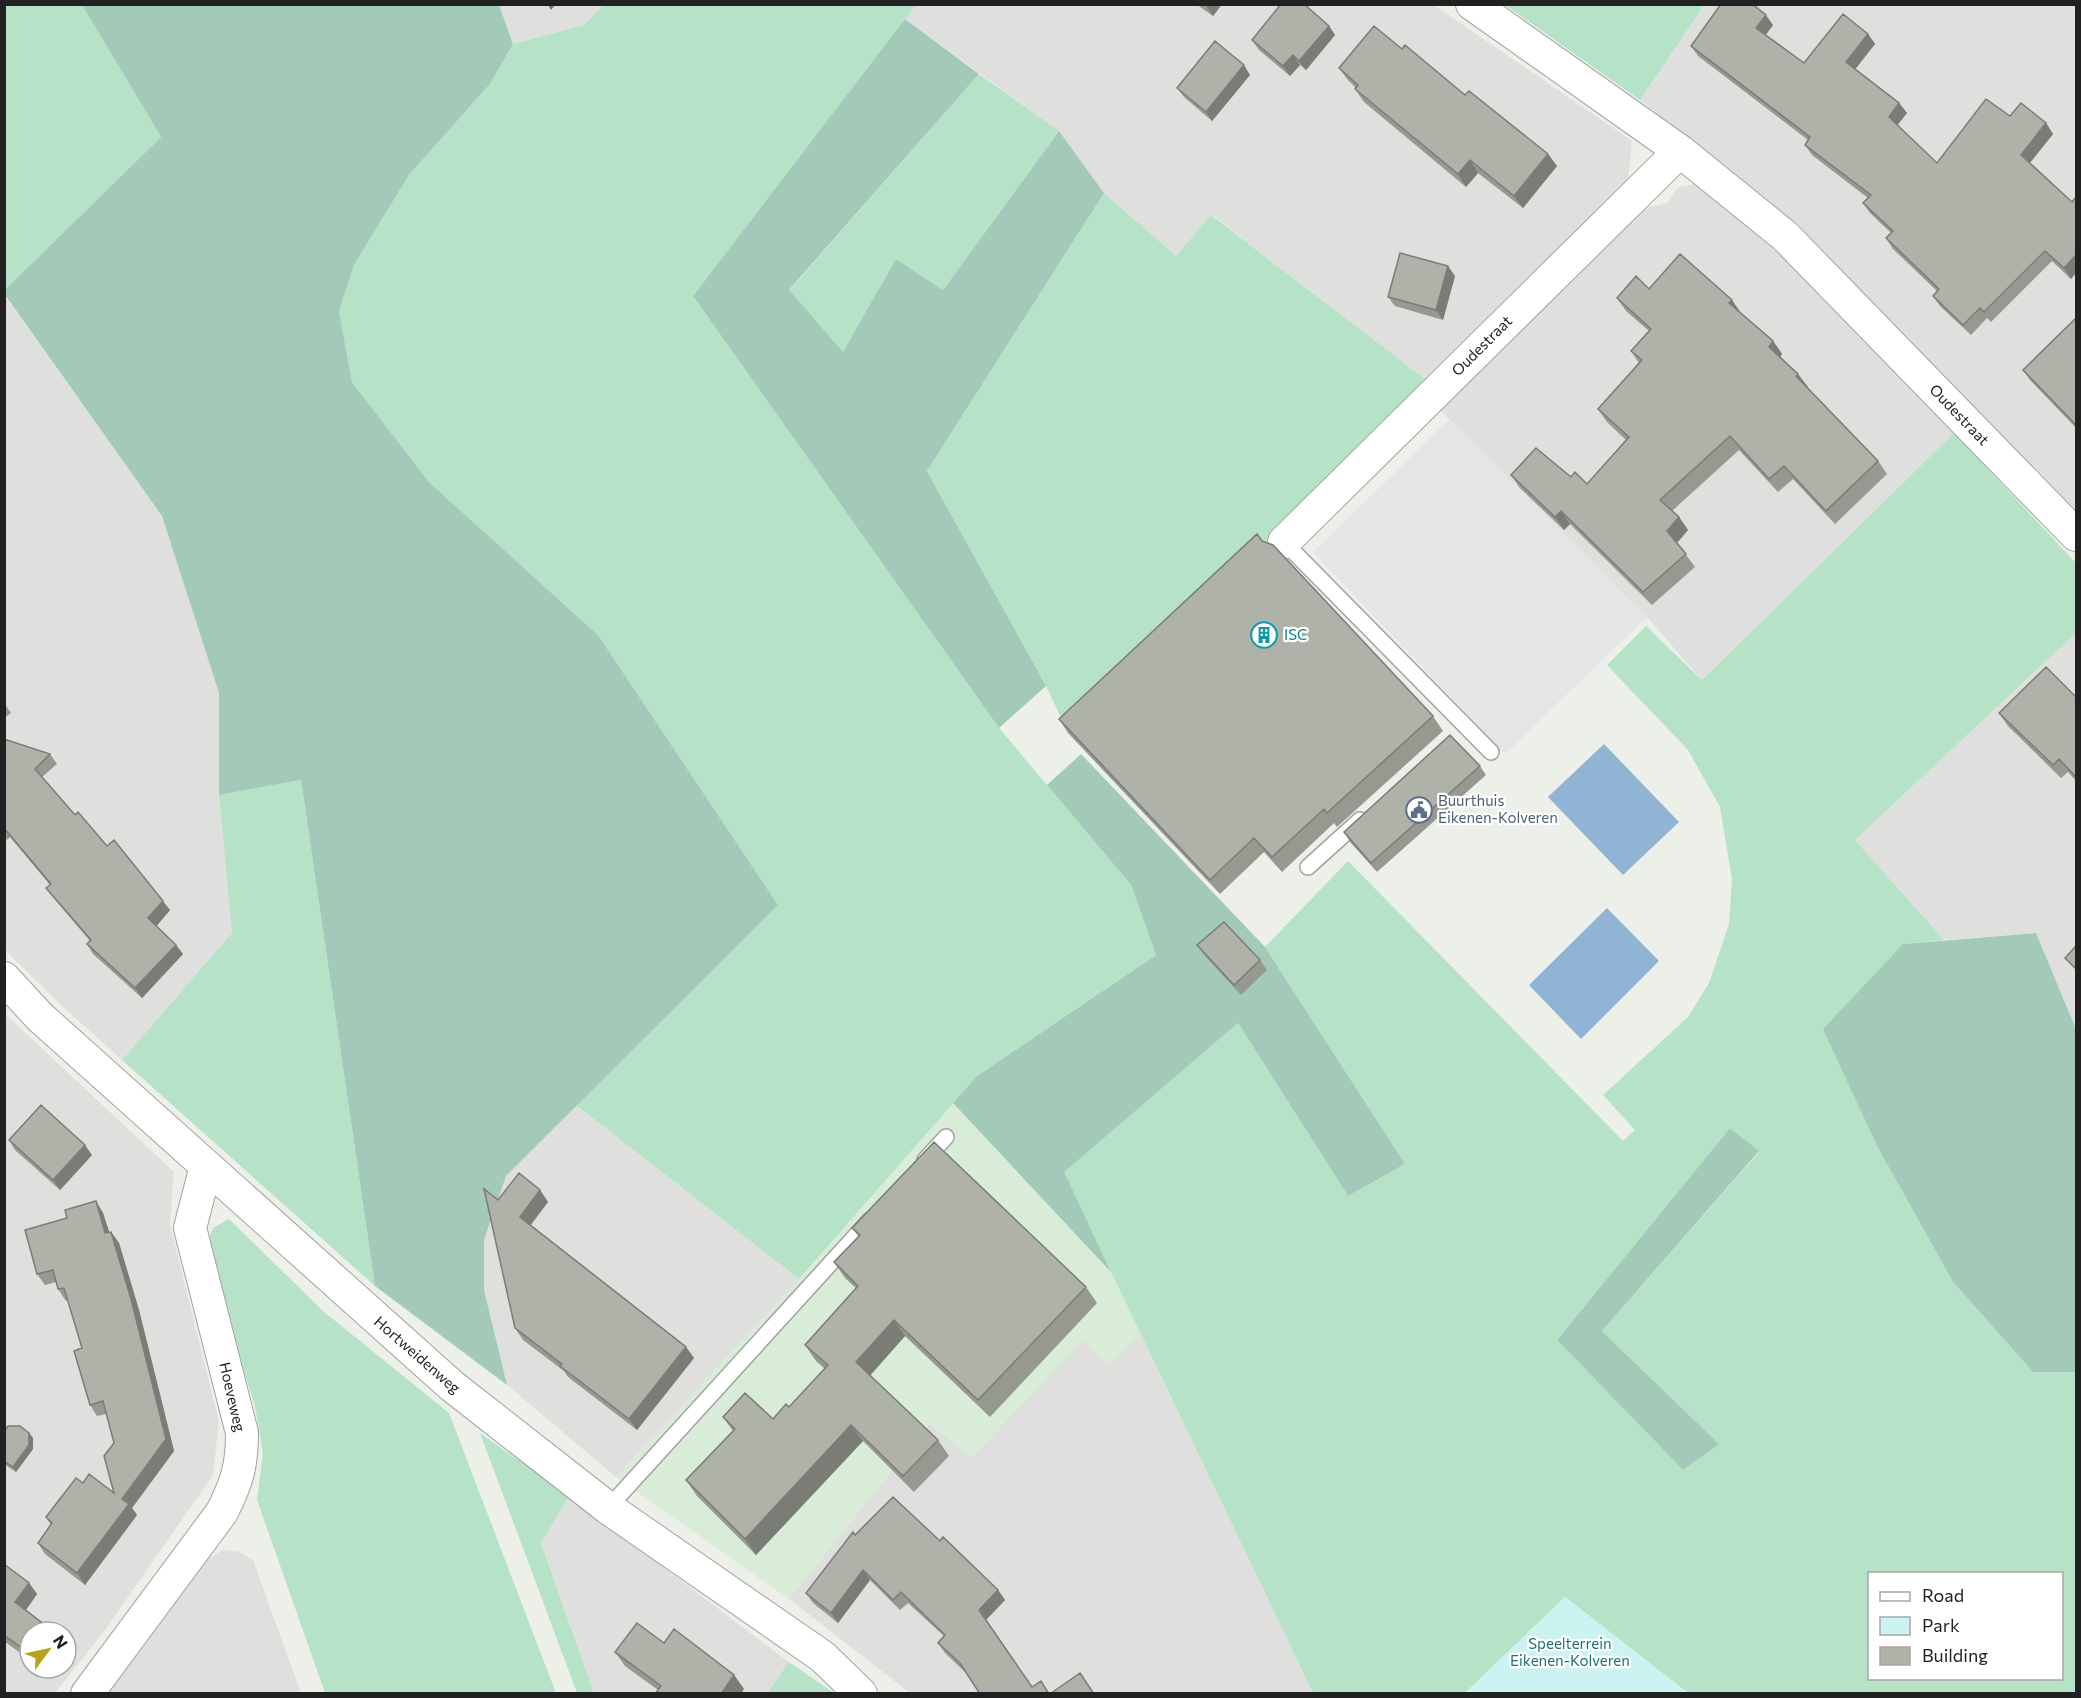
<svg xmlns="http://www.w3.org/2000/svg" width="2081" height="1698" font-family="Commissioner,sans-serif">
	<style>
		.residential { fill: #dfdfde; fill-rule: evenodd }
		.farmland { fill: #d8ecd7 }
		.grass { fill: #b6e3c7; fill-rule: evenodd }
		.forest { fill: #a3cab9 }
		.park { fill: #ccf3f1 }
		.pitch { fill: #91b4d4 }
		.parking { fill: #e5e5e5 }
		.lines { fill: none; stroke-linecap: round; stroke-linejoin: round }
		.service-casing { stroke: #a2a2a2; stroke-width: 18 }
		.minor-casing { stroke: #a2a2a2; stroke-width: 34 }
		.service { stroke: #fff; stroke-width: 15 }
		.minor { stroke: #fff; stroke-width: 32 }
		.wall { fill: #969990 }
		.shaded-wall { fill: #7a7d76 }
		.building { fill: #afb2a8; stroke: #7a7d76; stroke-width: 1.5 }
		.labels { text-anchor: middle; stroke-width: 4.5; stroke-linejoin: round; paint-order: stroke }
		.street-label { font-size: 15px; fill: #212121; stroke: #fff }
		.culture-label { font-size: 15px; fill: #0d838f; stroke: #fff; text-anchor: start }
		.service-label { font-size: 15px; fill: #4e5e75; stroke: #fff; text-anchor: start }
		.park-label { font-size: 15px; fill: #1a736f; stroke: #fff }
	</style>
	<rect width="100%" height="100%" fill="#ecf0e9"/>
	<path class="residential" d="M916 4 1434 5 1632 141 1627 186 1429 382 1212 215 1176 256 1104 193 1059 131 905 19Z
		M499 5H603L584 25 513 44Z
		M1704 5H2076V520L1818 248 1736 176 1640 100Z
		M1695 184 1734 214 1795 268 1954 433 1702 680 1647 617 1439 409 1637 210 1668 203 1678 187Z
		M4 295 162 516 219 693V795L232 933 122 1060 61 1005 5 950Z
		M2076 633V1029L2036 933 1944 940 1855 840Z
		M4 1013 174 1172 170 1225 219 1422 213 1475 105 1630 55 1693H5ZM30 1632H66V1668H30Z
		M576 1105 799 1279 616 1477 507 1385 484 1290V1240L506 1176Z
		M1140 1333 1313 1693H910L789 1599 930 1423 971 1458 1083 1340 1108 1365Z
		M569 1496 789 1662 767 1693H594L541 1542Z
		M223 1550 238 1551 253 1560 301 1693 105 1694 205 1561Z"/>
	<path class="farmland" d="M953 1103 1111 1272 1140 1333 1108 1365 1083 1340 971 1458 930 1423 789 1599 616 1477 799 1279Z"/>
	<path class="grass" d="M5 5H82L161 137 5 291Z
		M603 5H916L693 296 999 728 1131 885 1156 955 977 1076 799 1279 576 1105 778 905 598 635 429 482 352 382 339 311 354 265 409 175 490 84 513 44 584 25Z
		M1505 5H1704L1640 100Z
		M979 74 1059 131 943 290 896 259 843 353 789 291Z
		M1104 193 1176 256 1211 215 1429 382 1068 733 1046 686 927 471Z
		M1954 433 2076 563V633L1855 840 1944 940 1903 944 1824 1029 1878 1148 1953 1282 2033 1372H2076V1693H1688L1565 1597 1465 1693H1313L1063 1172 1238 1023 1348 1196 1405 1164 1265 947 1348 861 1623 1141 1635 1130 1603 1095 1688 1017 1709 983 1729 924 1732 879 1720 807 1688 750 1607 665 1646 626 1702 680ZM1730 1128 1759 1152 1602 1331 1718 1443 1683 1470 1557 1340ZM1870 1574H2062V1678H1870Z
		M301 780 375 1286 122 1060 232 933 219 795Z
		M229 1219 323 1311 449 1413 556 1693H325L257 1500 263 1454 255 1406 211 1268 207 1242 213 1228Z
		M480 1433 569 1496 541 1543 594 1693H577Z
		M789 1662 834 1693H767Z"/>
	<path class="forest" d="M82 5H499L513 44 490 84 409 175 354 265 339 311 352 382 429 482 598 635 778 905 506 1176 484 1240V1290L507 1385 375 1286 301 780 219 795V693L162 516 5 295 4 291 161 137Z
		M905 19 979 74 789 290 843 352 896 259 943 290 1059 131 1104 193 927 471 1046 686 999 728 693 296Z
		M1081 754 1265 947 1405 1164 1348 1196 1238 1023 1064 1172 1111 1272 953 1103 977 1076 1156 955 1131 885 1047 785Z
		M2036 933 2076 1029V1372H2033L1953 1282 1878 1148 1823 1029 1903 944Z
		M1730 1128 1759 1151 1602 1331 1719 1444 1683 1470 1557 1340Z"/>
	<path class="park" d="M1565 1597 1688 1693H1465Z"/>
	<path class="pitch" d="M1604 744 1679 822 1623 875 1548 797Z
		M1607 908 1659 961 1581 1039 1529 985Z"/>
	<path class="parking" d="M1449 420 1647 617 1505 754 1313 552Z"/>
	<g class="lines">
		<g class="service-casing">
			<path id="service" d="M1284 542 1491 752
				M1308 867 1360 820
				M925 1160 946 1137
				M608 1508 870 1220"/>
		</g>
		<g class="minor-casing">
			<path id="minor" d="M1472 4 1680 151 1785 236 2076 535
				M1284 542 1680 151
				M4 978 40 1017 452 1386 608 1508 823 1657 861 1694
				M87 1694 222 1512C237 1482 242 1466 242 1433L190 1228 206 1166"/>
		</g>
		<use href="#service" class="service"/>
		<use href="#minor" class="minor"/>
	</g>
	<path class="wall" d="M1196 4H1222L1213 16Z
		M1773 25 1766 35 1804 63 1868 34 1875 44 1855 69 1899 103 1907 113 1897 125 1937 163 2010 116 2046 123 2053 134 2030 163 2072 202 2076 197V273L2071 279 2052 261 1991 322 1987 318 1971 335 1940 306 1933 296 1937 291 1893 249 1886 238 1891 233 1870 213 1863 203 1868 198 1812 155 1805 145 1808 140 1698 56 1691 46Z
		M1329 26 1335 35 1306 70 1300 65 1290 76 1259 50 1252 40Z
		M1402 49 1465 95 1548 154 1557 166 1523 208 1478 173 1466 187 1364 102 1355 89 1356 88 1348 80 1339 68Z
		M1250 75 1212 121 1184 97 1177 88Z
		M1455 276 1443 320 1395 306 1388 297Z
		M1649 289 1741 313 1773 341 1782 354 1780 357 1807 387 1878 461 1887 474 1835 524 1793 479 1778 492 1739 450 1672 511 1679 517 1688 530 1677 543 1695 567 1652 605 1570 524 1564 530 1520 488 1511 475 1571 477 1587 484 1626 440 1607 422 1598 409 1639 363 1631 351 1649 331 1626 311 1617 298Z
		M2076 318V428L2030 380 2023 370Z
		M1257 534 1262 541 1433 716 1443 731 1337 827 1334 823 1282 872 1264 852 1220 894 1068 733 1059 719Z
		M2076 697V781L2068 772 2061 778 2008 726 1999 713Z
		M4 703 11 713 4 718Z
		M4 739 50 754 57 764 42 777 75 815 107 846 170 910 156 926 176 945 183 954 142 998 93 954 87 944 90 941 53 897 46 888 50 885 10 837 7 840 4 836Z
		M1480 766 1486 775 1377 872 1350 842 1344 832Z
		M1197 945 1260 960 1267 970 1241 995 1204 955Z
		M9 1140 92 1155 60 1190 15 1150Z
		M540 1190 548 1202 531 1225 686 1347 694 1358 637 1430 568 1377 564 1371 523 1340 515 1328 498 1200Z
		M96 1201 103 1213 109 1232H111L119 1243 139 1310 174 1451 132 1508 137 1515 85 1585 45 1554 38 1543 51 1525 46 1517 83 1483 114 1493V1443L106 1414 97 1416 90 1405 82 1348 68 1300 66 1301 58 1289 56 1282 45 1285 37 1274 67 1218Z
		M852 1228 1086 1287 1097 1303 990 1417 905 1336 870 1375 938 1440 949 1456 914 1492 863 1441 756 1555 697 1496 686 1480 733 1431 723 1417 773 1419 789 1407 825 1369 816 1361 805 1345 856 1288 845 1278 834 1262 859 1237Z
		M4 1431 29 1433 33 1438V1449L16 1472 4 1464Z
		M855 1535 940 1541 998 1590 1005 1600 986 1620 1032 1687 1050 1693 1094 1694H980L966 1673 945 1653 938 1643 944 1636 908 1603 900 1610 870 1580 838 1623 813 1603 806 1593Z
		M4 1564 29 1583 37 1594 26 1610 41 1622 49 1632H30V1660L4 1641Z
		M664 1643 734 1675 744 1689 658 1690 625 1666 615 1652Z"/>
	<path class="shaded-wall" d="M549 4H556L551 10 548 5Z
		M1208 4H1222L1213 16 1207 7Z
		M1766 15 1773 25 1763 38 1756 28Z
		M1329 26 1335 35 1306 70 1299 61Z
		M1868 34 1875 44 1853 72 1846 62Z
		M1293 55 1300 65 1290 76 1283 66Z
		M1244 65 1250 75 1212 121 1206 112Z
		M1899 103 1907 113 1896 127 1889 117Z
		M2046 123 2053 134 2028 165 2021 155Z
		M1548 154 1557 166 1523 208 1514 196Z
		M1470 160 1478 173 1466 187 1458 174Z
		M2076 255V273L2071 279 2064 268Z
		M1448 266 1455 276 1443 320 1436 310Z
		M1732 300 1741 313 1729 303Z
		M1773 341 1782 354 1778 360 1769 347Z
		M1798 374 1808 387 1806 389 1796 376Z
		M1561 511 1570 524 1564 530 1555 517Z
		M1679 517 1688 530 1676 544 1667 531Z
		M163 901 170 910 155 928 148 918Z
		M176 945 183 954 142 998 135 988Z
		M85 1145 92 1155 60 1190 53 1180Z
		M540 1190 548 1202 528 1228 520 1217Z
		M96 1201 103 1213 113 1244 105 1233Z
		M111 1232 119 1243 139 1310 174 1451 132 1508 137 1515 85 1585 77 1573 122 1499Z
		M894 1320 905 1336 868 1378 856 1362Z
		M686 1347 694 1358 637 1430 629 1419Z
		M851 1425 863 1441 756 1555 745 1539Z
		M29 1433 33 1438V1449L16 1472 13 1467Z
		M863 1570 870 1580 838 1623 831 1613Z
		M29 1583 37 1594 23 1614 15 1602Z
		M998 1590 1005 1600 986 1620 979 1610Z
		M41 1622 49 1632H34Z
		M30 1637V1659L22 1648Z
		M734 1675 744 1689 741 1694H721Z"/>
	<path class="building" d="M1281 4H1304L1329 26 1299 61 1293 55 1283 66 1252 40Z
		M1721 4H1752L1766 15 1756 28 1804 63 1843 14 1868 34 1846 62 1899 103 1889 117 1937 163 1986 99 2010 116 2021 103 2046 123 2021 155 2072 202 2076 197V255L2064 268 2045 251 1984 312 1980 308 1963 325 1933 296 1939 289 1886 238 1893 231 1863 203 1871 195 1805 145 1810 137 1691 46Z
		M1374 26 1402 49 1405 45 1465 95 1469 91 1548 154 1514 196 1470 160 1458 174 1355 89 1358 85 1339 68Z
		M1215 41 1244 65 1206 112 1177 88Z
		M1400 253 1448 266 1436 310 1388 297Z
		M1680 254 1732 300 1729 303 1773 341 1769 347 1798 374 1796 376 1878 461 1826 511 1784 466 1769 479 1730 436 1660 500 1679 517 1667 531 1686 554 1643 592 1561 511 1555 517 1511 475 1536 448 1571 477 1575 472 1587 484 1629 437 1598 409 1642 360 1631 351 1651 329 1617 298 1636 276 1649 289Z
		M2076 318V425L2023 370Z
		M1257 534 1262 541 1273 545 1433 716 1327 813 1324 809 1272 857 1254 838 1210 880 1059 719Z
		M2046 667 2076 697V777L2059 759 2053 765 1999 713Z
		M1450 735 1480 766 1371 863 1344 832Z
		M4 739 50 754 35 769 75 815 78 812 107 846 114 840 163 901 148 918 176 945 135 988 87 944 91 940 46 888 51 884 4 828Z
		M1224 922 1260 960 1234 985 1197 945Z
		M2076 946V969L2065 958Z
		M41 1105 85 1145 53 1180 9 1140Z
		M934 1142 1086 1287 978 1400 894 1320 856 1362 938 1440 903 1476 851 1425 745 1539 686 1480 735 1429 723 1417 745 1393 773 1419 786 1404 789 1407 828 1365 805 1345 858 1286 834 1262 860 1235 852 1228Z
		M519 1173 540 1190 520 1217 686 1347 629 1419 560 1366 562 1364 515 1328 484 1189 498 1200Z
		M96 1201 105 1233 111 1232 131 1299 166 1439 122 1499 129 1504 77 1573 38 1543 52 1523 46 1517 76 1478 83 1483 89 1474 114 1493 104 1456 114 1443 103 1401 90 1405 74 1351 82 1348 64 1288 58 1289 53 1270 37 1274 25 1230 67 1218 65 1210Z
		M8 1426H20L29 1433V1445L13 1467 4 1461V1431Z
		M893 1497 940 1541 943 1537 998 1590 979 1610 1032 1687 1041 1681 1049 1694H980L960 1663 938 1643 945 1635 901 1592 893 1600 863 1570 831 1613 806 1593 853 1532 855 1535Z
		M4 1564 29 1583 15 1602 41 1622 34 1632H30V1637L22 1648 4 1635Z
		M637 1623 664 1643 674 1629 734 1675 721 1694H655L661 1686 615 1652Z
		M1080 1673 1094 1694H1050Z"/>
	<defs>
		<g id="building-ring" transform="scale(1.35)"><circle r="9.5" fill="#fff" stroke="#0f9aa8" stroke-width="1.5"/><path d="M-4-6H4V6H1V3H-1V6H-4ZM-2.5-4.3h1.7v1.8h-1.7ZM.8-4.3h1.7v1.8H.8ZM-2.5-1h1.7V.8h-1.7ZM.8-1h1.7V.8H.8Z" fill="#0f9aa8"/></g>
		<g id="civic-ring" transform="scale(1.35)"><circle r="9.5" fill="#fff" stroke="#5c6f8a" stroke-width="1.5"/><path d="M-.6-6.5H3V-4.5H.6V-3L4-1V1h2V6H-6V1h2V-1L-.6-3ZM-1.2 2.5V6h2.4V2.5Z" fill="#5c6f8a"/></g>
	</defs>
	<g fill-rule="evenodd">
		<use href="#building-ring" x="1264" y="635"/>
		<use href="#civic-ring" x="1419" y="810"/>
	</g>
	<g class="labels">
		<g class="street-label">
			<text transform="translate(1482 346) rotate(-45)" y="5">Oudestraat</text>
			<text transform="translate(1959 415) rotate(46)" y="5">Oudestraat</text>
			<text transform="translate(417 1355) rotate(41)" y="5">Hortweidenweg</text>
			<text transform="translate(232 1397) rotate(77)" y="5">Hoeveweg</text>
		</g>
		<g class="culture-label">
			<text x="1284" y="640">ISC</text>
		</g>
		<g class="service-label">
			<text x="1438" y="806">Buurthuis<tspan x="1438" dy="17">Eikenen-Kolveren</tspan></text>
		</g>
		<g class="park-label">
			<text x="1570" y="1649">Speelterrein<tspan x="1570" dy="17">Eikenen-Kolveren</tspan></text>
		</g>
	</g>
	<rect width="2081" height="1698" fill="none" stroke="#212121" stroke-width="12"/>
	<rect x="1868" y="1572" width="195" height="108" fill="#ffffff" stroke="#a6a6a6" stroke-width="1.5"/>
	<rect x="1880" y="1592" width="30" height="9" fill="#ffffff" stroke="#a6a6a6" stroke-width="1.5"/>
	<text x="1922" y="1602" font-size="18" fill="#212121">Road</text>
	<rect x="1880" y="1617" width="30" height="18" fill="#ccf3f1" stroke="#a6a6a6" stroke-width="1.5"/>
	<text x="1922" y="1632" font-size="18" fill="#212121">Park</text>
	<rect x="1880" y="1647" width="30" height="18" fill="#afb2a8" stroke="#a6a6a6" stroke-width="1.5"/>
	<text x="1922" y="1662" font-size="18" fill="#212121">Building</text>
	<g transform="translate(48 1650) rotate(57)"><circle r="28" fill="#ffffff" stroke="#a6a6a6" stroke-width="1.5"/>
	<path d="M0-4.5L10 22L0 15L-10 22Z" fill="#b8a31a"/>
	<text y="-9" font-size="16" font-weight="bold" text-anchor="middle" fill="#212121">N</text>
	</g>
</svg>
